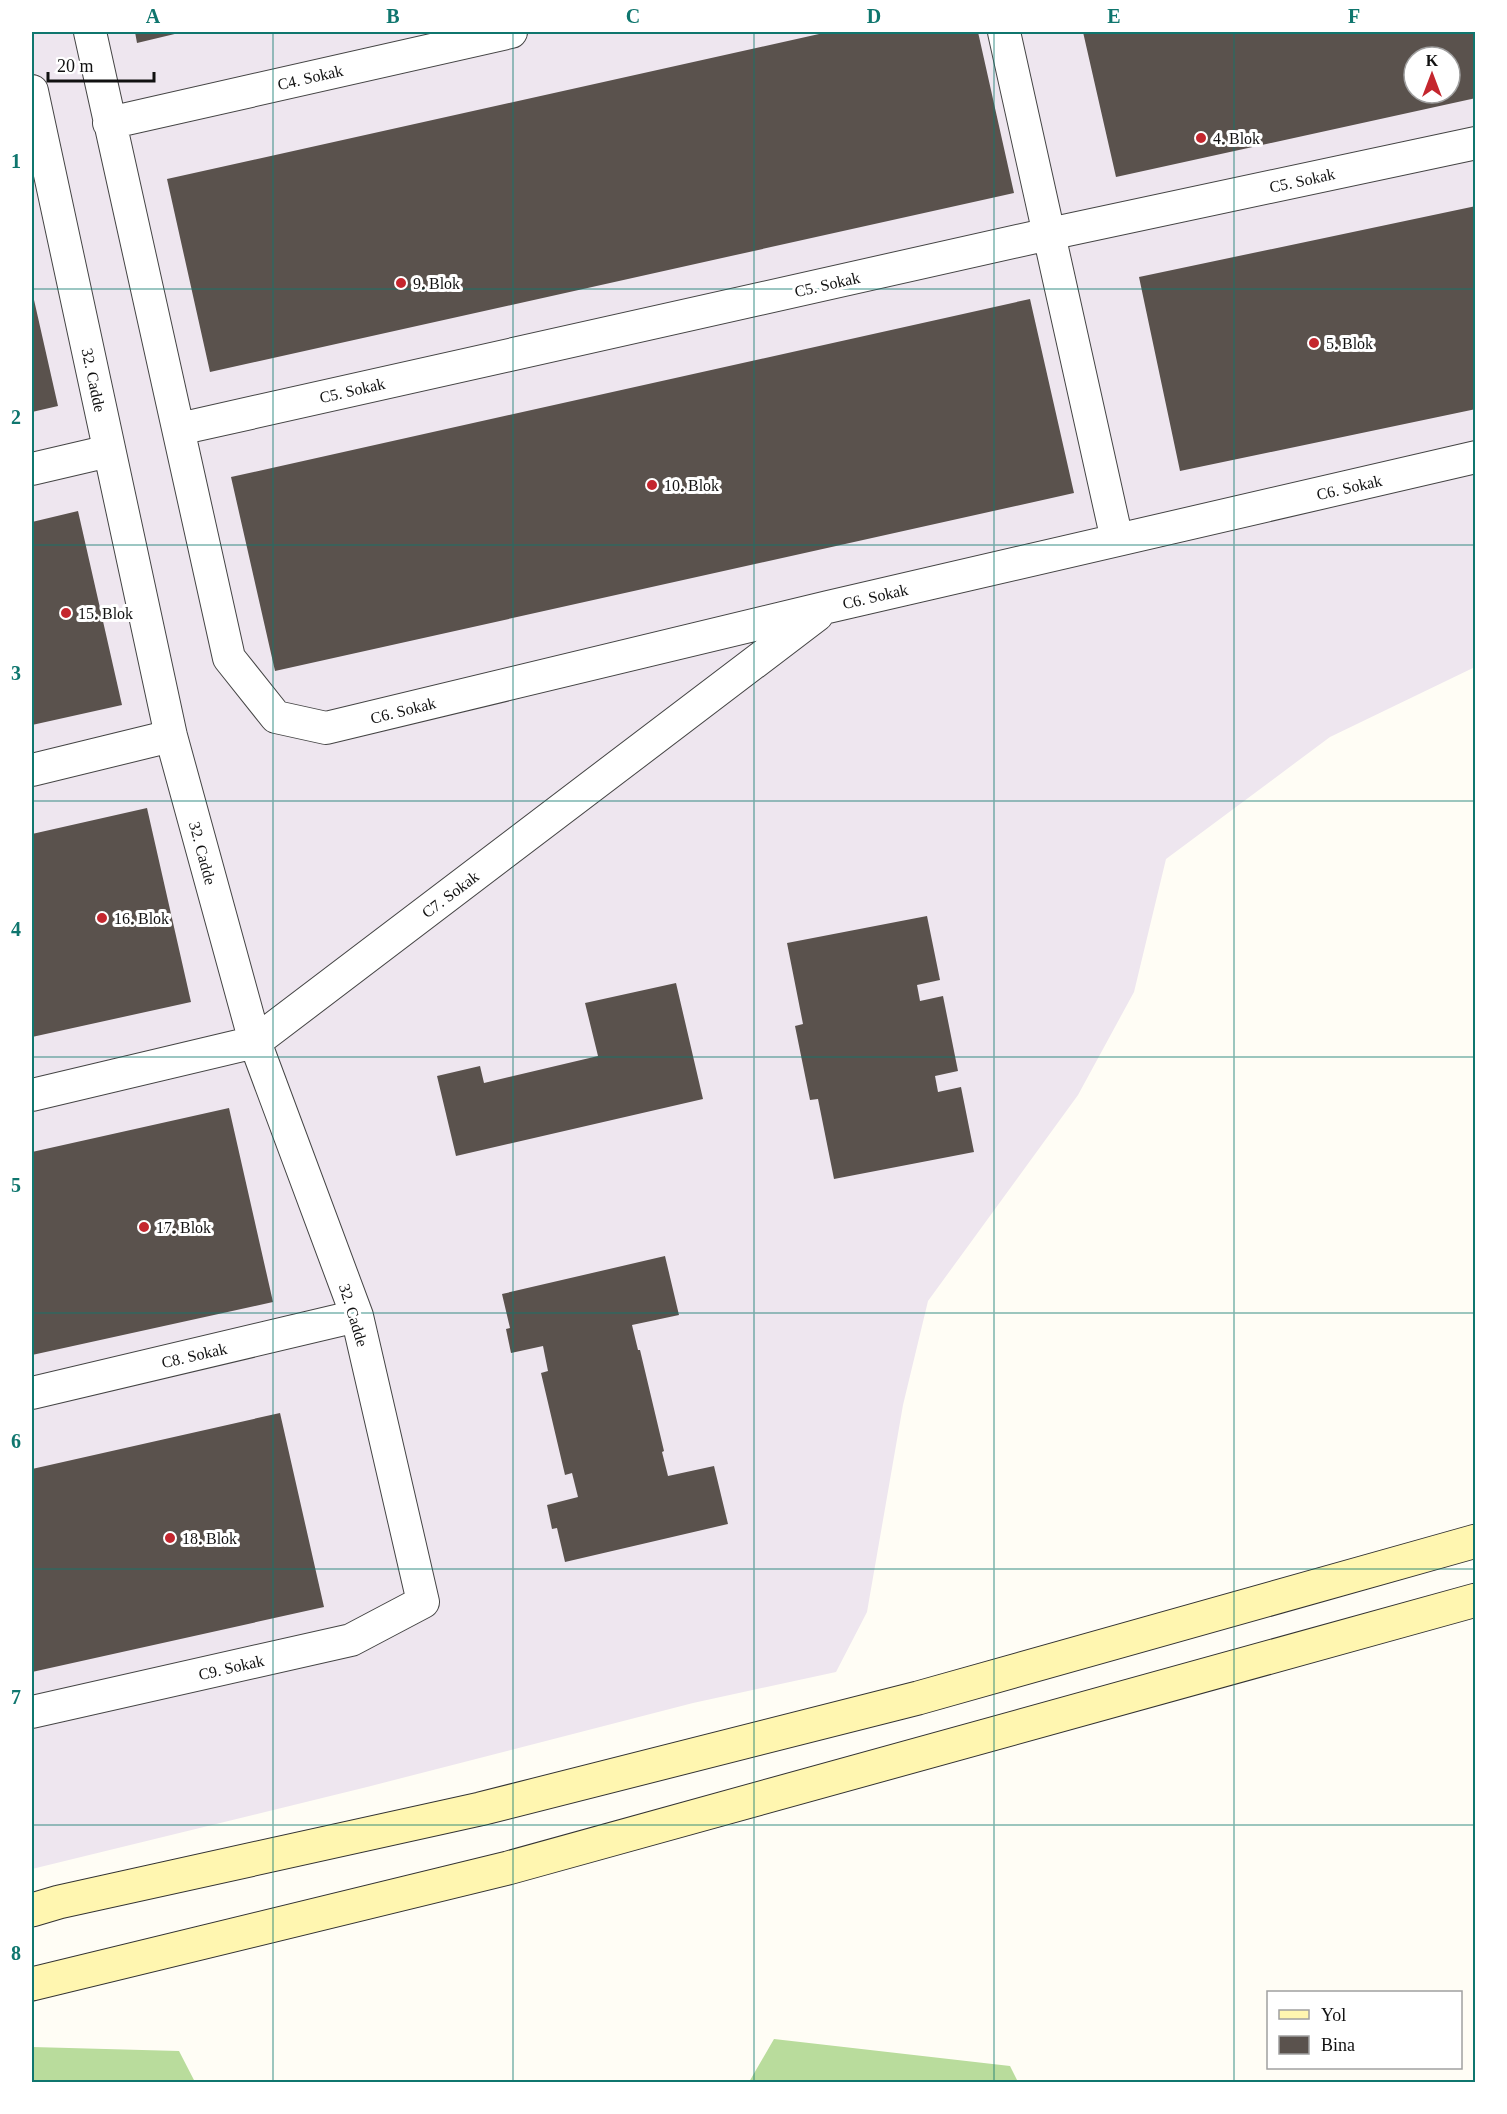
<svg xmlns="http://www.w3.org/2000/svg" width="1507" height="2114" font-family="Georgia,serif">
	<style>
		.industrial { fill: #eee6ef; fill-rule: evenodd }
		.forest { fill: #b9dc9c }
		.building { fill: #5a524d; fill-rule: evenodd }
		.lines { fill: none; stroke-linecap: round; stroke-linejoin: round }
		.street-casing { stroke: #444; stroke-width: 34 }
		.secondary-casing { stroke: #333; stroke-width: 35 }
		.street { stroke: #fff; stroke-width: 32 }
		.secondary { stroke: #fff6b0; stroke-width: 33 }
		.grid { fill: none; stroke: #0f766e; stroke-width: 1.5; stroke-opacity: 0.55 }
		.poi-dot { fill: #c4262e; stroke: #fff; stroke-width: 2 }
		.labels { text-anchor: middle; stroke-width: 6; stroke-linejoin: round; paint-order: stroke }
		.street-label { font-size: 16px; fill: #111; stroke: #fff }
		.poi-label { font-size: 16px; fill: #111; stroke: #fff; text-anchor: start }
		.neatline { fill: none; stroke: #0f766e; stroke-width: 2 }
		.grid-label { font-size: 20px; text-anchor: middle; font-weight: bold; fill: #0f766e }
	</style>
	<rect width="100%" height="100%" fill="#fffdf5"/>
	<path class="industrial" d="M32 32H1476L1475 667 1330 737 1166 859 1134 992 1078 1095 928 1301 903 1405 867 1612 836 1672 693 1703 367 1787 32 1869ZM1414 57H1450V93H1414Z"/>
	<path class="forest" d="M774 2039 1010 2066 1018 2082H749Z
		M32 2047 179 2051 195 2082H32Z"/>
	<path class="building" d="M135 32H183L137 43Z
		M828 32H978L1014 193 210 372 167 179Z
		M1083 32H1476V98L1116 177ZM1414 57H1450V93H1414Z
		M1476 206V409L1180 471 1139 277Z
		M32 291 58 406 32 412Z
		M1030 299 1074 493 275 671 231 477Z
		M78 511 122 705 32 725V522Z
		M147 808 191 1002 32 1037V834Z
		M927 916 940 980 917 985 920 1001 943 996 958 1071 935 1076 938 1092 961 1087 974 1152 834 1179 818 1099 810 1100 795 1026 803 1024 787 943Z
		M676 983 703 1099 456 1156 437 1076 480 1066 484 1083 598 1056 585 1003Z
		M229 1108 273 1302 32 1355V1152Z
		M665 1256 679 1315 632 1325 638 1350H640L664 1451 662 1452 668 1476 714 1466 728 1524 565 1562 557 1528 552 1529 547 1505 578 1497 572 1473 565 1475 541 1373 548 1371 543 1346 511 1353 506 1329 510 1328 502 1294Z
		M280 1413 324 1607 32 1672V1469Z"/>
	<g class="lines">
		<g class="street-casing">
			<path id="street" d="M90 32 229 658 276 717 326 728 828 607 1476 457
				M1004 32 1117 540
				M32 91 171 736 255 1042 357 1316 423 1602 351 1640 32 1712
				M109 123 511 32
				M179 429 1049 234 1476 143
				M32 469 109 451
				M32 770 171 736
				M32 1095 255 1042 817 615
				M32 1393 357 1316"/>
		</g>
		<g class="secondary-casing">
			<path id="secondary" d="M32 1910 59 1902 480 1809 918 1698 1476 1541
				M32 1984 508 1868 1476 1600"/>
		</g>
		<use href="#street" class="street"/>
		<use href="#secondary" class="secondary"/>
	</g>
	<path class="grid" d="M273 32V2082M513 32V2082M754 32V2082M994 32V2082M1234 32V2082M32 289H1476M32 545H1476M32 801H1476M32 1057H1476M32 1313H1476M32 1569H1476M32 1825H1476"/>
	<g class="poi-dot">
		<circle cx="1201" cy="138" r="6"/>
		<circle cx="401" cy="283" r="6"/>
		<circle cx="1314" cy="343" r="6"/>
		<circle cx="652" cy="485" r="6"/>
		<circle cx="66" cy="613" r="6"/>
		<circle cx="102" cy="918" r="6"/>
		<circle cx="144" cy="1227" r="6"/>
		<circle cx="170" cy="1538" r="6"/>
	</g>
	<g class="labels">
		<g class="street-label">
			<text transform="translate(310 77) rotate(-13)" y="6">C4. Sokak</text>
			<text transform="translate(1302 180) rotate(-12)" y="6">C5. Sokak</text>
			<text transform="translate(827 284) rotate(-13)" y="6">C5. Sokak</text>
			<text transform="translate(94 380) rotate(78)" y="6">32. Cadde</text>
			<text transform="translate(352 390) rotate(-13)" y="6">C5. Sokak</text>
			<text transform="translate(1349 487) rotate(-13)" y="6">C6. Sokak</text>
			<text transform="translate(875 596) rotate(-13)" y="6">C6. Sokak</text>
			<text transform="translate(403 710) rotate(-14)" y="6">C6. Sokak</text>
			<text transform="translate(203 853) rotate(75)" y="6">32. Cadde</text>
			<text transform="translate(450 894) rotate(-37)" y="6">C7. Sokak</text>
			<text transform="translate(354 1315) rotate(73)" y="6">32. Cadde</text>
			<text transform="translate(194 1355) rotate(-13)" y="6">C8. Sokak</text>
			<text transform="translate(231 1667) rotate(-13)" y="6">C9. Sokak</text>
		</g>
		<g class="poi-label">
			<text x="1213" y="144">4. Blok</text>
			<text x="413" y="289">9. Blok</text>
			<text x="1326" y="349">5. Blok</text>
			<text x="664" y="491">10. Blok</text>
			<text x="78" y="619">15. Blok</text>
			<text x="114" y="924">16. Blok</text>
			<text x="156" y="1233">17. Blok</text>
			<text x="182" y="1544">18. Blok</text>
		</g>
	</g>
	<rect width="1507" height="2114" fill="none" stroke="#ffffff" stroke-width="66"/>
	<rect x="1267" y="1991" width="195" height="78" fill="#ffffff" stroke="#a0a0a0" stroke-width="1.5"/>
	<rect x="1279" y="2010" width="30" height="9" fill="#fff6b0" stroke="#a0a0a0" stroke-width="1.5"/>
	<text x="1321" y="2021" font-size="18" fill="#111111">Yol</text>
	<rect x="1279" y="2036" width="30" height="18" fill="#5a524d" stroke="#a0a0a0" stroke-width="1.5"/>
	<text x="1321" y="2051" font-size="18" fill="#111111">Bina</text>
	<g transform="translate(1432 75)"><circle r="28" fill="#ffffff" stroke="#a0a0a0" stroke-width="1.5"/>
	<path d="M0-4.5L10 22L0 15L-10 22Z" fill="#c4262e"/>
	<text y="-9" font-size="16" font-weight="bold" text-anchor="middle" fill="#111111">K</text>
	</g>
	<path d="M48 72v9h106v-9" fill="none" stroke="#111111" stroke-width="3"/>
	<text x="57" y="72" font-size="18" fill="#111111" stroke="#ffffff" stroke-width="4.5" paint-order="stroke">20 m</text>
	<rect x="33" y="33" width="1441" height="2048" class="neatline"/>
	<g class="grid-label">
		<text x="153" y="23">A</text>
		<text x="393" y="23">B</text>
		<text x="633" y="23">C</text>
		<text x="874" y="23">D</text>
		<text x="1114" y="23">E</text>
		<text x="1354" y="23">F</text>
		<text x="16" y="168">1</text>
		<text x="16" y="424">2</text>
		<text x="16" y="680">3</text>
		<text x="16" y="936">4</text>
		<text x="16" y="1192">5</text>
		<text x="16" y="1448">6</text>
		<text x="16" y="1704">7</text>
		<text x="16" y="1960">8</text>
	</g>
</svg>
